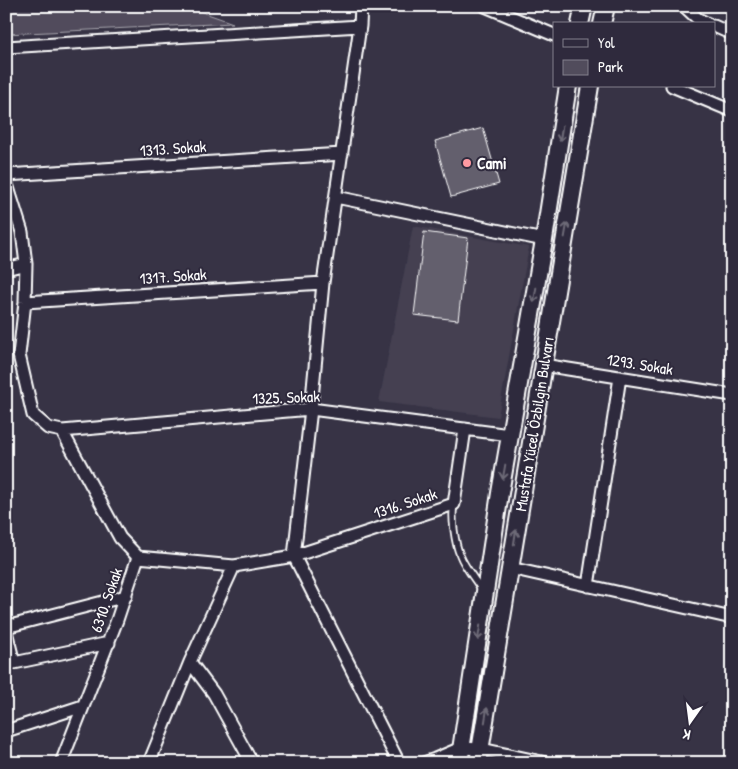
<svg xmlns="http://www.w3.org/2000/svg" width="738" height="769" font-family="'Patrick Hand',sans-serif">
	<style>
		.built { fill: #444051 }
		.green { fill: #514c5c; stroke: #a8a6ae }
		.building { fill: #635f6d; stroke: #fff }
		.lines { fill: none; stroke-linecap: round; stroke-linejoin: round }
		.lane-casing { stroke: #fff; stroke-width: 9 }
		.street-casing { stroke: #fff; stroke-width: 15 }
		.secondary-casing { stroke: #fff; stroke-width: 20 }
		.lane { stroke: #2f2a3d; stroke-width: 5.5 }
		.street { stroke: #2f2a3d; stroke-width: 11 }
		.secondary { stroke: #2f2a3d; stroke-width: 16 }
		.oneway { stroke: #6d6a77 }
		.poi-dot { fill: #ff9aa2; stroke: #2f2a3d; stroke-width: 2 }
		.labels { text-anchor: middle; stroke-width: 4; stroke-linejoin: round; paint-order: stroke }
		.street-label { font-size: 16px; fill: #fff; stroke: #2f2a3d }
		.poi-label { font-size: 16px; font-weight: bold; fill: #fff; stroke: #2f2a3d; text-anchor: start }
	</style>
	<rect width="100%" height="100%" fill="#373345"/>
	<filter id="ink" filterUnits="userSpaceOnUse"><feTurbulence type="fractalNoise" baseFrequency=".02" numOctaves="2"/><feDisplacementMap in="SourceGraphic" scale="10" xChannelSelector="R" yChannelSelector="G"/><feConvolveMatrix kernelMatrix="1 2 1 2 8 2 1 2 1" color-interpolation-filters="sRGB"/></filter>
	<g filter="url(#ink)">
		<path class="built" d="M413 226 529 247 498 417 379 402Z"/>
		<path class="green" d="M11 6H185L233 23 6 34V20Z"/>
		<path class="building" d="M483 128 499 184 451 197 435 141Z
			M424 232 468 238 458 320 414 315Z"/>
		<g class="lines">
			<g class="lane-casing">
				<path id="lane" d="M454 505C451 516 455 544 460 555 464 566 474 578 481 589
					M502 753 504 763"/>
			</g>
			<g class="street-casing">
				<path id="street" d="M361 6 360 26 323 283 311 409 294 556 399 763
					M485 6 554 35
					M684 6 698 19 708 24
					M714 26 732 34
					M6 47 360 26
					M672 86 732 111
					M6 175 342 154
					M6 181 22 232 26 264 25 302 19 355 33 415 48 428 62 431 311 409 510 435
					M336 197 544 240
					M6 269 26 264
					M25 302 323 283
					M543 365 732 395
					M138 557 234 566 294 556 454 504 465 429
					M510 568 732 618
					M588 586 620 377
					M6 627 126 596
					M6 631 14 663
					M190 662 214 694 252 763
					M6 665 14 663 109 643
					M6 731 83 706
					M61 763 117 620 138 557 120 538 62 431
					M149 763 190 662 234 566
					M423 763 435 759 461 748 481 749 546 763"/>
			</g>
			<g class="secondary-casing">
				<path id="secondary" d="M580 24 584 6
					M602 24 606 6
					M459 763 500 493 544 240 568 86
					M478 763 590 86"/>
			</g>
			<use href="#lane" class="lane"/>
			<use href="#street" class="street"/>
			<use href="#secondary" class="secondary"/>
		</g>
		<defs><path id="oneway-shaft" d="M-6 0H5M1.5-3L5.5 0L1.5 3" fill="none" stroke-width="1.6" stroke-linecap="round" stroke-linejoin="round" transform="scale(1.25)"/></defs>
		<g class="oneway">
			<use href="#oneway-shaft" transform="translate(561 134) rotate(99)"/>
			<use href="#oneway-shaft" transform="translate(566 230) rotate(-80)"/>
			<use href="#oneway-shaft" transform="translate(535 295) rotate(100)"/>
			<use href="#oneway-shaft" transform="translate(504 472) rotate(100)"/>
			<use href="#oneway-shaft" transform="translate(515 537) rotate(-81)"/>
			<use href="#oneway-shaft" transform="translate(479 633) rotate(99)"/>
			<use href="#oneway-shaft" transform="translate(486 715) rotate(-81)"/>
		</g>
	</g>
	<circle class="poi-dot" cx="467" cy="163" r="5"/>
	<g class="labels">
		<g class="street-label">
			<text transform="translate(173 148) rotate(-4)" y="6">1313. Sokak</text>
			<text transform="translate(173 276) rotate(-4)" y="6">1317. Sokak</text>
			<text transform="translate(640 364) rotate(9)" y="6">1293. Sokak</text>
			<text transform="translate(286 397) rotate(-2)" y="6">1325. Sokak</text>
			<text transform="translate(534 424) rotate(-81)" y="6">Mustafa Yücel Özbilgin Bulvarı</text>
			<text transform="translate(405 503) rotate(-18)" y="6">1316. Sokak</text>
			<text transform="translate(106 600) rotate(-71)" y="6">6310. Sokak</text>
		</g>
		<g class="poi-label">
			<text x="477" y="169">Cami</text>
		</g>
	</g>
	<rect width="738" height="769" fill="none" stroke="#2f2a3d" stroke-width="25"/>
	<rect x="12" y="12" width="713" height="744" fill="none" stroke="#fff" stroke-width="2" filter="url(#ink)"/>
	<rect x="553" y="22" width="162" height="65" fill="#2f2a3d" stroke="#827f8b"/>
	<rect x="563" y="39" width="25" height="8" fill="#2f2a3d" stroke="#827f8b"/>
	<text x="598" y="48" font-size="15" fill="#ffffff">Yol</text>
	<rect x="563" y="60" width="25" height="15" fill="#514c5c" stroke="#827f8b"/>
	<text x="598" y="72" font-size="15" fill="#ffffff">Park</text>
	<g transform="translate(690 722) rotate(194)" stroke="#2f2a3d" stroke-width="4" paint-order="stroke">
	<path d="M0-4L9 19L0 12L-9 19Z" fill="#ffffff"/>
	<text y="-8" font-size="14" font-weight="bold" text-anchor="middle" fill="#ffffff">K</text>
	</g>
</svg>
